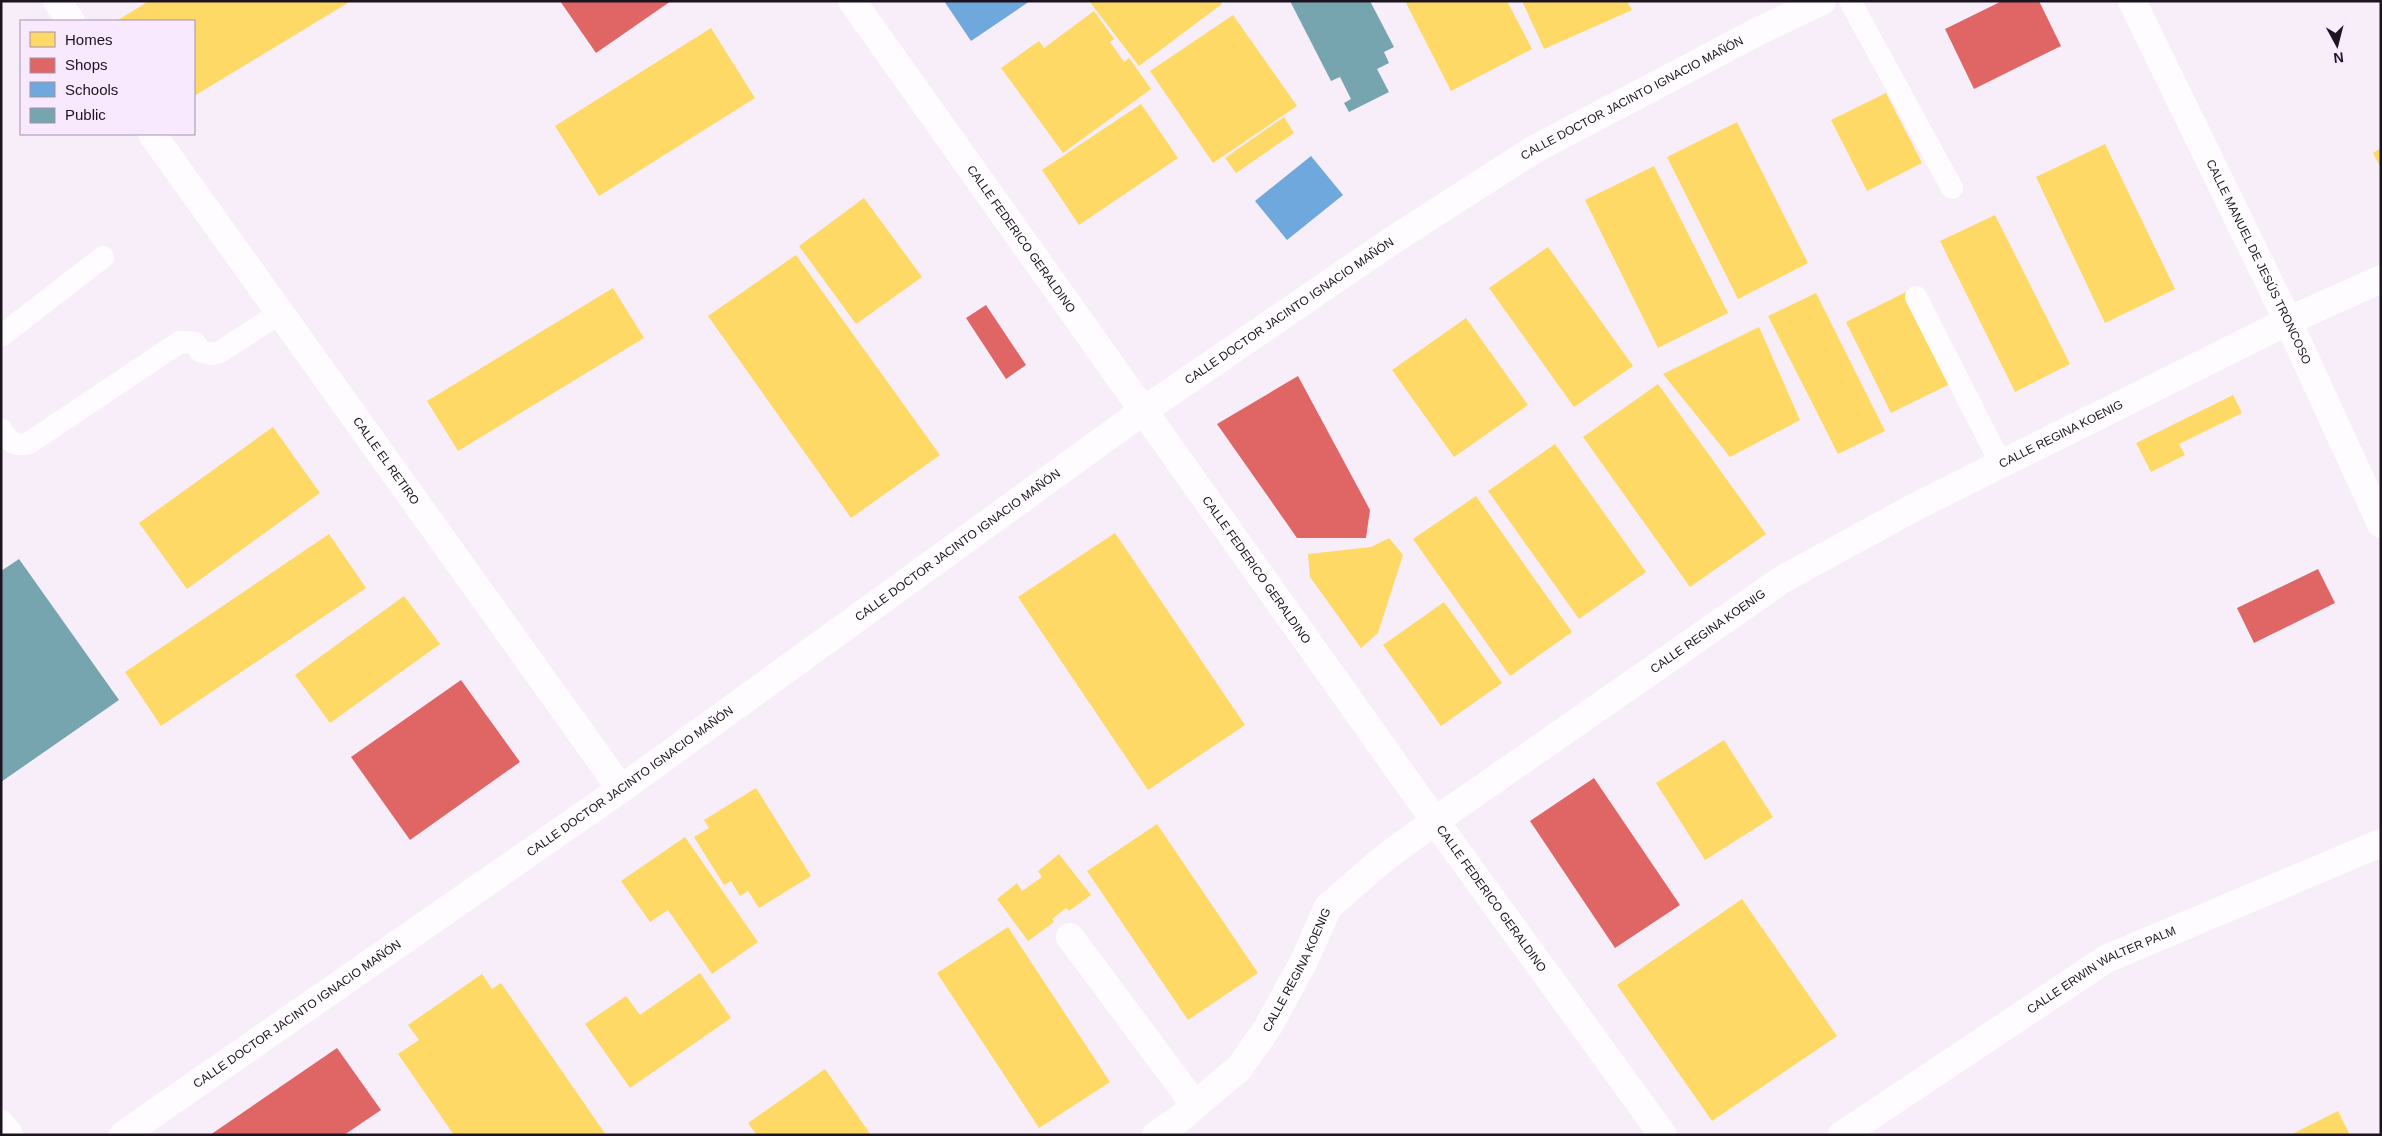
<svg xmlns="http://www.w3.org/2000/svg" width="2382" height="1136" font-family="Helvetica,sans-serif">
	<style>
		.homes { fill: #ffd966 }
		.shops { fill: #e06666 }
		.schools { fill: #6fa8dc }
		.public { fill: #76a5af }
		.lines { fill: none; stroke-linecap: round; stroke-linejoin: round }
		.service { stroke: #fefcfe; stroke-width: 22 }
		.minor { stroke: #fefcfe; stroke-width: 28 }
		.tertiary { stroke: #fefcfe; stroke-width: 28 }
		.secondary { stroke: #fefcfe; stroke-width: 28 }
		.labels { text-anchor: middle; stroke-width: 5; stroke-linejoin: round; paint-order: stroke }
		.street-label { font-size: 12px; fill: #1c141e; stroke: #f9e9ff }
	</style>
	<rect width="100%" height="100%" fill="#f7eefa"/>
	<path class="homes" d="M149 1H351L194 96V21L118 20Z
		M1089 1H1220L1222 4 1139 66Z
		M1405 1H1507L1532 49 1451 91Z
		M1522 1H1627L1632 10 1544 49Z
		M1094 11 1114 39 1110 42 1124 62 1129 58 1151 89 1063 153 1001 68 1039 41 1044 48Z
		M1233 15 1297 106 1213 163 1150 71Z
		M711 28 755 98 599 196 555 126Z
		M1886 93 1922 163 1867 191 1831 120Z
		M1141 104 1178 158 1079 225 1042 170Z
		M1284 117 1294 133 1236 173 1225 158Z
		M1737 122 1808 263 1738 299 1667 157Z
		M2105 144 2175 289 2105 323 2036 177Z
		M2381 148V168L2373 153Z
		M1654 166 1728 313 1658 348 1585 200Z
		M864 198 922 277 856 324 799 246Z
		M1995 215 2070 364 2015 392 1940 241Z
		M1548 247 1633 366 1574 407 1489 288Z
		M796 255 940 455 851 518 708 316Z
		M613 288 644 338 458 451 427 401Z
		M1906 292 1952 383 1891 413 1846 322Z
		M1816 293 1885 431 1838 454 1768 316Z
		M1466 318 1528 405 1454 457 1392 370Z
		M1759 327 1800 420 1730 457 1663 374Z
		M1658 384 1766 534 1690 587 1583 437Z
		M2233 395 2242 413 2179 444 2185 455 2151 472 2136 443Z
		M273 427 320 493 187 589 139 523Z
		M1555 444 1646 572 1579 619 1488 491Z
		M1476 496 1572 632 1510 676 1413 539Z
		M1115 533 1245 725 1148 790 1018 597Z
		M329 534 366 588 161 726 125 672Z
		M1389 538 1403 555 1378 633 1361 648 1310 577 1308 554 1371 547Z
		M404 596 440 644 330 723 295 675Z
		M1444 602 1502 683 1441 726 1383 645Z
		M1724 740 1773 817 1705 860 1656 783Z
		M756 788 811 876 759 908 748 891 740 896 731 881 724 885 694 837 709 828 704 820Z
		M1157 824 1258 973 1188 1020 1087 871Z
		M685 837 758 942 712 974 668 910 650 922 621 881Z
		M1059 854 1091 895 1069 911 1066 908 1052 919 1054 922 1028 941 997 899 1017 883 1022 891 1042 877 1038 871Z
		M1742 899 1837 1036 1712 1121 1617 985Z
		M1008 927 1110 1082 1039 1128 937 973Z
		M700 973 731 1018 630 1088 585 1024 626 996 640 1015Z
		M482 974 492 989 501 983 606 1135H454L398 1054 419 1040 408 1025Z
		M825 1069 871 1135H757L748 1123Z
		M2338 1111 2350 1135H2290Z"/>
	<path class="shops" d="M560 1H671L596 53Z
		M2002 1H2039L2061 46 1974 89 1945 29Z
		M986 305 1026 365 1006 379 966 318Z
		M1298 376 1370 510 1366 538H1297L1217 424Z
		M2318 569 2335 603 2254 643 2237 608Z
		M461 680 520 762 410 840 351 757Z
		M1594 778 1680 905 1615 948 1530 821Z
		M337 1048 381 1110 344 1135H210Z"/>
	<path class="schools" d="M944 1H1030L971 41Z
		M1311 156 1343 195 1287 240 1255 201Z"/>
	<path class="public" d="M1290 1H1370L1394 47 1384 52 1389 63 1377 69 1389 92 1349 112 1344 103 1351 99 1340 77 1331 81Z
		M19 559 119 700 1 782V571Z"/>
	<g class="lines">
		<path class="service" d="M1850 1 1952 188
			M1916 297 2001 464
			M1 336 103 257
			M1 429C9 441 14 447 29 443L180 342 195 343 201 352 212 354 220 352 280 313"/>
		<g class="minor">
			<path d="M57 1 71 21"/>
			<path id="s1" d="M852 1 1435 821 1663 1135"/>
			<path id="s2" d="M2132 1 2288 321 2381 524"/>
			<path id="s3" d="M152 134 621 789"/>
			<path d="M1070 937 1195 1105"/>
			<path id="s4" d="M1156 1135 1178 1120 1240 1067 1268 1027 1304 961 1328 907 1382 860 1435 821 1783 579 1915 507 2001 464 2288 321 2381 279"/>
			<path id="s5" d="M1842 1135 2106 959 2381 843"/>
		</g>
		<path class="tertiary" id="s6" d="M123 1135 621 789 1143 411 1390 242 1533 150 1755 33 1822 1"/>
		<path class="secondary" d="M1 1124 9 1135"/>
	</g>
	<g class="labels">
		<g class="street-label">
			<text dy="4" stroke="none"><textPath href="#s6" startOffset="1832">CALLE DOCTOR JACINTO IGNACIO MAÑÓN</textPath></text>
			<text dy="4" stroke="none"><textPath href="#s1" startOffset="292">CALLE FEDERICO GERALDINO</textPath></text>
			<text dy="4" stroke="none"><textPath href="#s2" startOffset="290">CALLE MANUEL DE JESÚS TRONCOSO</textPath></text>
			<text dy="4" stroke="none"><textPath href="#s6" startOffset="1428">CALLE DOCTOR JACINTO IGNACIO MAÑÓN</textPath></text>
			<text dy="4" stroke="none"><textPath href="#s4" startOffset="1166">CALLE REGINA KOENIG</textPath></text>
			<text dy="4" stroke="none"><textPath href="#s3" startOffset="402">CALLE EL RETIRO</textPath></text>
			<text dy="4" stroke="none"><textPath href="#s6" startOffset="1022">CALLE DOCTOR JACINTO IGNACIO MAÑÓN</textPath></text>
			<text dy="4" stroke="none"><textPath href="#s1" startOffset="698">CALLE FEDERICO GERALDINO</textPath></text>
			<text dy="4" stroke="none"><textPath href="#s4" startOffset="761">CALLE REGINA KOENIG</textPath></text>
			<text dy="4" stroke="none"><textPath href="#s6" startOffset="618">CALLE DOCTOR JACINTO IGNACIO MAÑÓN</textPath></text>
			<text dy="4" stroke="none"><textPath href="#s1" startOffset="1102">CALLE FEDERICO GERALDINO</textPath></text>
			<text dy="4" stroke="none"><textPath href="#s4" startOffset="221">CALLE REGINA KOENIG</textPath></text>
			<text dy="4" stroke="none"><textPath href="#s5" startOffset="308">CALLE ERWIN WALTER PALM</textPath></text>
			<text dy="4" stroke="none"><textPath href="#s6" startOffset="212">CALLE DOCTOR JACINTO IGNACIO MAÑÓN</textPath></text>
		</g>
	</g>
	<rect width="2382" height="1136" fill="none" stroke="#1c141e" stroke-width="5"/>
	<rect x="20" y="20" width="175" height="115" fill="#f9e9ff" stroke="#a194a5"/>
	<rect x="30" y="32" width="25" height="15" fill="#ffd966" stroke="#a194a5"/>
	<text x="65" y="45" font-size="15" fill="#1c141e">Homes</text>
	<rect x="30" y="58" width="25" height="15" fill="#e06666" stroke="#a194a5"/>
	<text x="65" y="70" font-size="15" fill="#1c141e">Shops</text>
	<rect x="30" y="82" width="25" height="15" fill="#6fa8dc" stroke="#a194a5"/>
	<text x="65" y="95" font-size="15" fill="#1c141e">Schools</text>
	<rect x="30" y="108" width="25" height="15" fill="#76a5af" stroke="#a194a5"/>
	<text x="65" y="120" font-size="15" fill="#1c141e">Public</text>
	<g transform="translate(2337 45) rotate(173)" stroke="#f9e9ff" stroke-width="4" paint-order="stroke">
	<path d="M0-4L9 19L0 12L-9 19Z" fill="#1c141e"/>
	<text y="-8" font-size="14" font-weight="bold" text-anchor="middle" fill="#1c141e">N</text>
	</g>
</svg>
